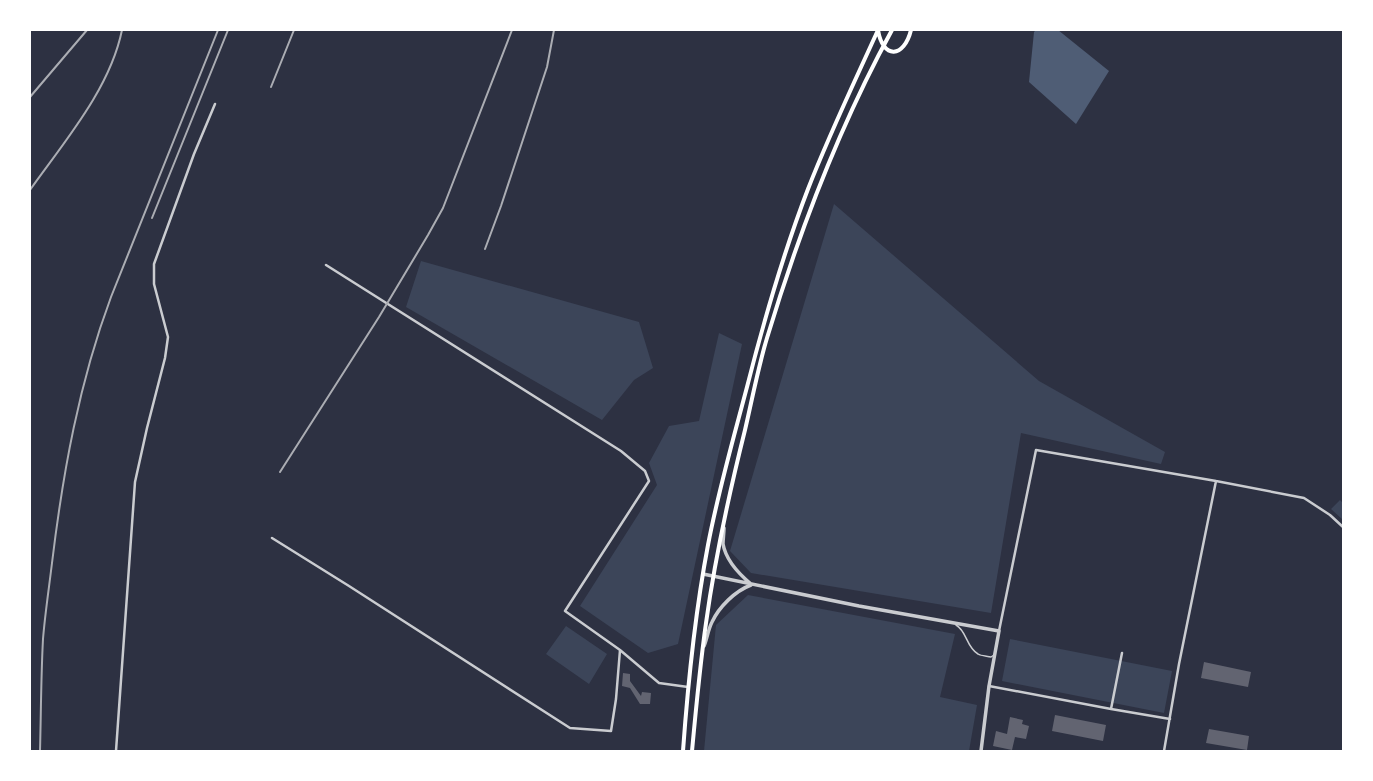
<svg xmlns="http://www.w3.org/2000/svg" width="1373" height="781" font-family="'Fira Sans',sans-serif">
	<style>
		.green { fill: #3c4559 }
		.water { fill: #4f5d75 }
		.building { fill: #626471 }
		.lines { fill: none; stroke-linecap: round; stroke-linejoin: round }
		.service { stroke: #caccd0; stroke-width: 1.5 }
		.minor { stroke: #caccd0; stroke-width: 2.5 }
		.tertiary { stroke: #caccd0; stroke-width: 3.5 }
		.primary { stroke: #fff; stroke-width: 4 }
		.rail { stroke: #abadb3; stroke-width: 2 }
	</style>
	<rect width="100%" height="100%" fill="#2d3142"/>
	<path class="green" d="M834 204 1039 381 1165 452 1161 464 1021 433 991 613 751 573 730 551Z
		M421 261 639 322 653 368 634 380 602 420 406 307Z
		M719 333 742 344 678 644 648 653 580 606 657 485 649 463 669 426 699 421Z
		M1340 500 1343 503V520L1331 509Z
		M748 595 955 634 940 697 977 705 969 751H704L716 625Z
		M566 626 607 654 589 684 546 654Z
		M1010 639 1172 671 1164 713 1002 681Z"/>
	<path class="water" d="M1036 30H1058L1109 71 1076 124 1029 82 1034 32Z"/>
	<path class="building" d="M1204 662 1251 672 1248 687 1201 678Z
		M623 673 630 674V681L641 696 642 692 651 693 650 704H640L630 688 622 686Z
		M1055 715 1106 725 1103 741 1052 731Z
		M1010 717 1023 720 1022 724 1029 726 1026 739 1015 737 1012 750 993 746 996 731 1007 734Z
		M1209 729 1249 736 1247 750 1206 743Z"/>
	<g class="lines">
		<path class="service" d="M956 625C967 631 966 647 978 654 981 656 987 656 991 657L994 655"/>
		<path class="minor" d="M326 265 621 451 645 471 649 481 565 611 620 650 659 683 688 687
			M272 538 349 586 570 728 611 731 616 699 620 650
			M999 631 1036 450 1216 481 1304 498 1330 515 1343 527
			M989 686 1111 709 1170 719
			M1111 709 1122 653
			M116 751 135 482 147 428 165 358 168 337 154 284V264L194 154 215 104
			M1164 751 1179 664 1216 481"/>
		<path class="tertiary" d="M724 528C724 533 723 539 723 544 726 561 739 574 751 584
			M703 574 859 606 999 631 989 686 981 751
			M704 646C707 639 708 630 712 622 719 607 735 591 751 585"/>
		<path class="primary" d="M878 30C883 60 904 58 911 30
			M683 751C688 682 695 613 708 545 718 492 733 440 747 387 764 320 783 254 808 189 829 135 854 83 878 30
			M692 751C696 708 700 665 706 623 715 558 729 494 745 430 752 400 758 368 767 338 799 232 839 127 892 30"/>
		<path class="rail" d="M271 87 294 30
			M30 97 87 30
			M30 190C64 142 110 89 122 30
			M152 218 228 30
			M485 249 501 206 547 67 554 30
			M280 472 379 317 428 235 443 208 512 30
			M40 751C41 714 41 676 43 639 45 614 49 588 52 563 63 472 79 383 111 297L218 30"/>
	</g>
	<rect width="1373" height="781" fill="none" stroke="#ffffff" stroke-width="62"/>
</svg>
